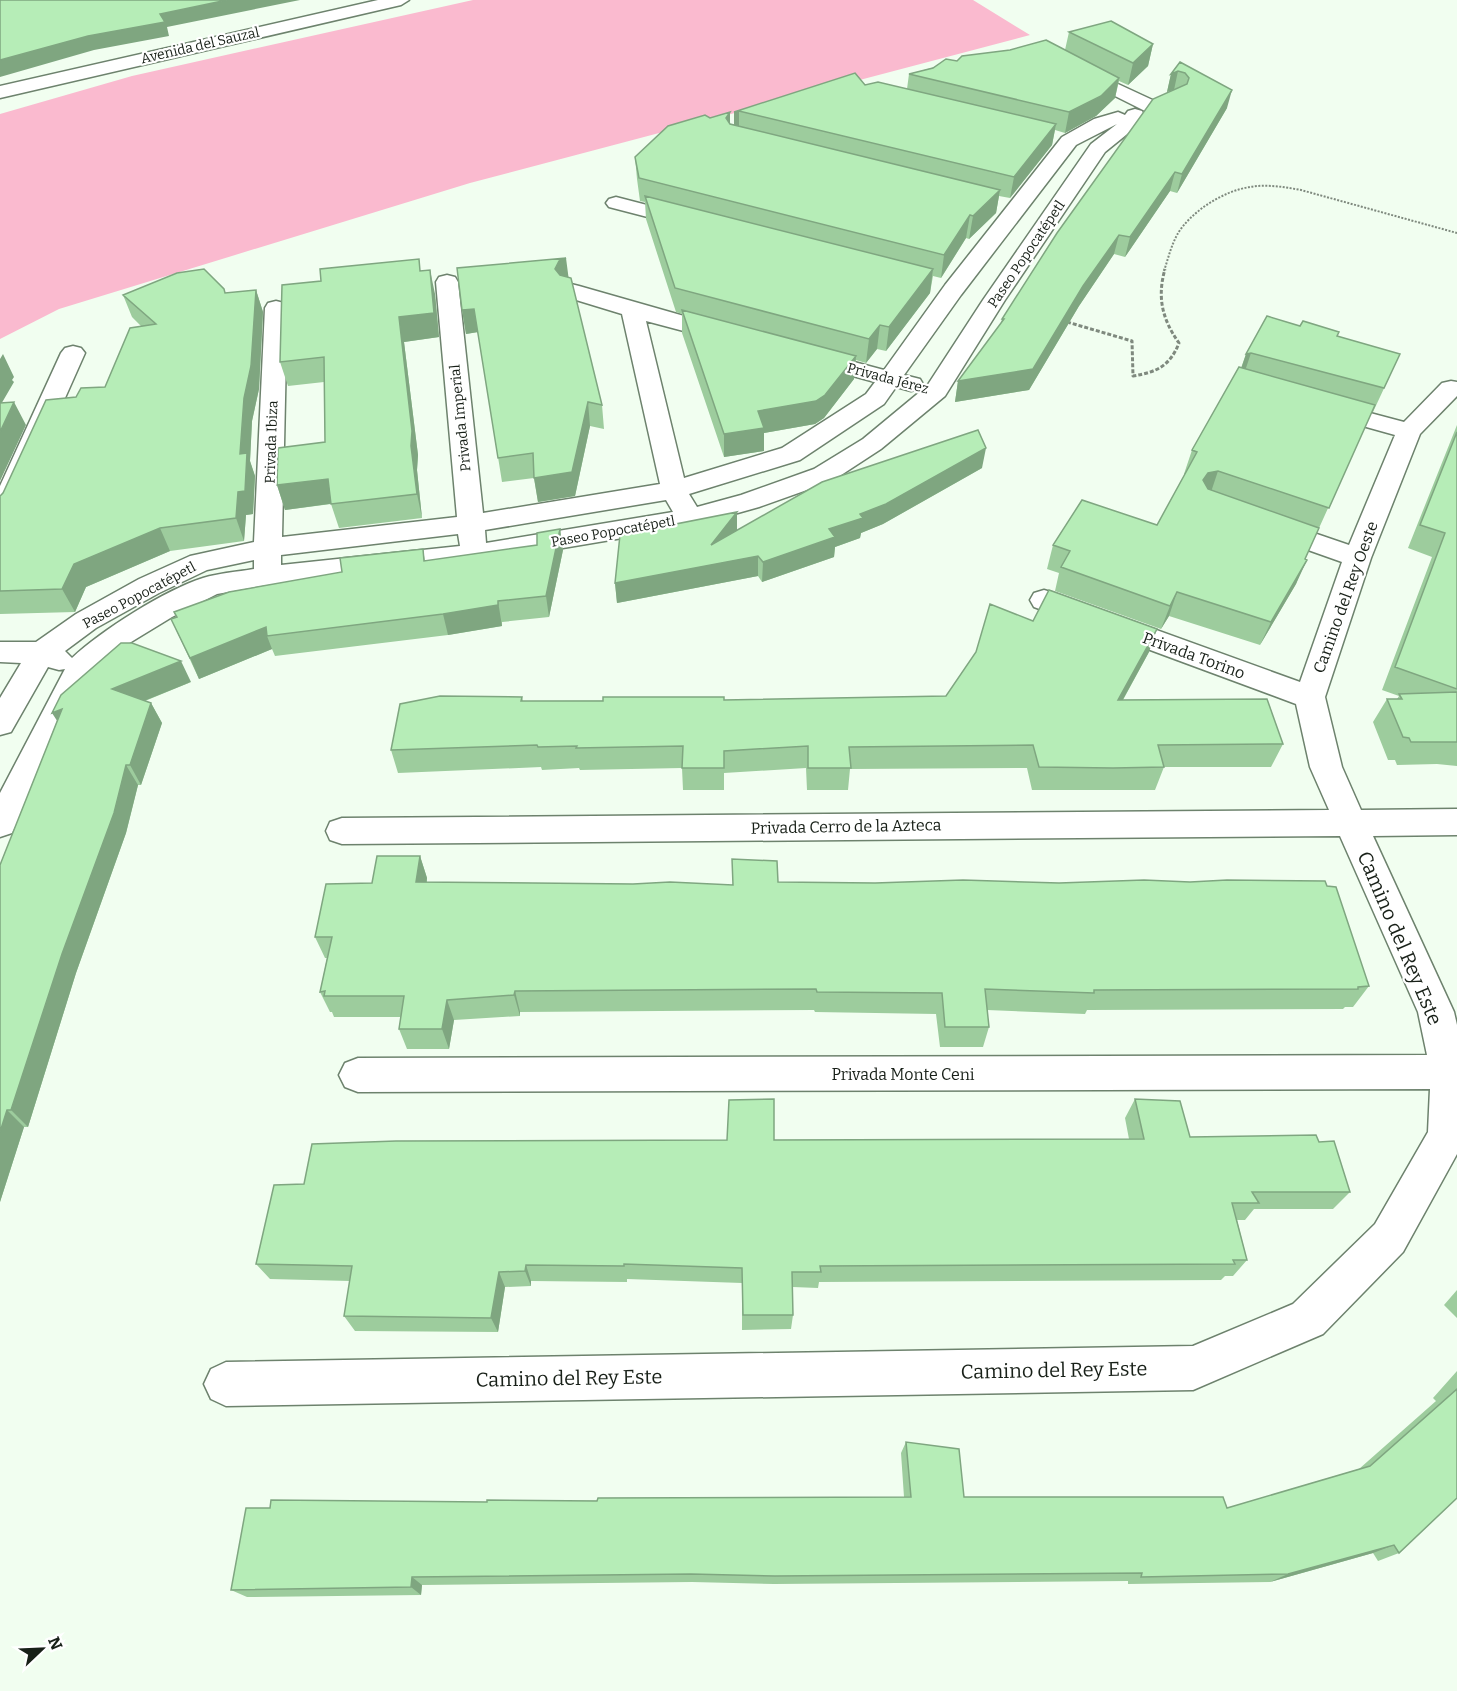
<svg xmlns="http://www.w3.org/2000/svg" width="1457" height="1691" font-family="Bitter,serif">
	<style>
		.green { fill: #fabacf }
		.lines { fill: none; stroke-linecap: round; stroke-linejoin: round }
		.street-casing { stroke: #6d826d; stroke-width: 3 }
		.secondary-casing { stroke: #6d826d; stroke-width: 3 }
		.path-far1 { stroke: #7f897e; stroke-width: 2; stroke-dasharray: 2 1.5; stroke-linecap: butt }
		.path { stroke: #7f897e; stroke-width: 3; stroke-dasharray: 4 2; stroke-linecap: butt }
		.street { fill: #fff; fill-rule: evenodd }
		.secondary { fill: #fff; fill-rule: evenodd }
		.wall { fill: #9dcc9d }
		.shaded-wall { fill: #7fa680 }
		.building { fill: #b6edb7; stroke: #7fa680; stroke-width: 1.5 }
		.labels { text-anchor: middle; stroke-width: 4.5; stroke-linejoin: round; paint-order: stroke }
		.far-street-label { font-size: 14px; fill: #182018; stroke: #fff }
		.street-label { font-size: 16px; fill: #182018; stroke: #fff }
		.near-street-label { font-size: 20px; fill: #182018; stroke: #fff }
	</style>
	<rect width="100%" height="100%" fill="#f1fef0"/>
	<path class="green" d="M473 0H973L1030 35 470 183 59 309 0 339V114L132 76Z"/>
	<g class="lines">
		<g class="street-casing">
			<path id="street" d="M1077 65 1159 103 1161 107 1159 111H1145L1071 74 1068 70 1071 66Z
				M1135 109 1142 111 1144 115 1142 122 1105 152 1005 300 945 396 881 449 832 481 759 507 688 527 474 563 267 585 217 594 172 617 113 653 92 674 12 833 0 837V793L65 669 59 670 48 667 11 732 0 735V698L21 663 0 662V642H36L76 614 139 579 190 556 254 542 265 308 268 303 276 301 284 303 287 308 282 537 457 517 436 282 439 277 447 275 455 277 458 282 483 513 660 484 622 314 563 296 560 291 563 286 571 284 579 286 733 330 737 335 733 340 725 342 646 321 684 478 782 448 866 394 875 382 805 363 801 358 805 353 813 351 884 370 945 285 1062 137 1094 119 1118 112 1125 115 1128 111ZM1117 124 1091 144 983 300 927 386 863 439 814 469 741 495 697 507 689 494 800 460 884 404 896 387 911 391 920 389 923 384 920 379 904 375 961 295 1076 145ZM666 500 673 512 486 543 485 530ZM458 534 460 546 281 565V555ZM254 560V569C237 572 219 573 203 578 165 590 102 630 72 658L65 651 96 628 159 593 207 570Z
				M616 197 697 218 701 222 697 226 690 228 609 207 606 203 609 199Z
				M73 346 81 348 85 353 13 515 9 521 0 524V486L61 353 65 348Z
				M1451 381 1457 382V396L1420 434 1371 558 1325 697 1342 767 1361 810 1457 809V835L1373 836 1454 1012 1457 1025V1154L1403 1252 1323 1334 1193 1390 226 1406 211 1399 204 1384 211 1369 226 1362 1193 1346 1293 1304 1375 1224 1428 1132 1430 1089 358 1092 345 1087 339 1075 345 1063 358 1058 1427 1055 1418 1012 1340 836 342 844 330 840 326 831 330 822 342 818 1329 810 1310 767 1296 704 1034 607 1030 600 1034 593 1044 590 1054 593 1300 682 1342 562 1260 533 1257 527 1260 521 1270 518 1349 545 1395 435 1316 413 1313 408 1316 403 1325 401 1404 422 1442 383Z"/>
		</g>
		<g class="secondary-casing">
			<path id="secondary" d="M378 0H409L401 5 0 98V86Z"/>
		</g>
		<path class="path-far1" d="M1164 271C1168 259 1171 246 1177 235 1190 212 1223 191 1250 187 1267 184 1284 187 1301 190L1457 233"/>
		<path class="path" d="M1067 322 1132 341 1133 376C1157 372 1170 366 1179 343 1162 319 1157 297 1165 269"/>
		<use href="#street" class="street"/>
		<use href="#secondary" class="secondary"/>
	</g>
	<path class="wall" d="M1069 32 1153 44 1148 66 1128 85 1119 81 1115 98 1096 116 1065 133 1055 130 1052 145 1010 198 999 196 996 213 969 239 966 238 941 278 933 276 930 293 886 351 877 349 866 363 856 360 854 379 824 418 815 424 764 433V451L724 457 682 333V314L676 312 646 219 645 202 640 201 637 179 635 157 710 118 734 125V112L865 85 907 89 909 74 957 61 1065 50Z
		M1180 62 1227 108 1177 193 1170 191 1125 257 1114 254 1079 306 1029 390 955 402 958 381 1001 323 1002 319 1174 90 1167 92 1171 74Z
		M421 271 435 294 439 337 404 342 418 455 417 470 422 518 339 528 331 504 285 510 277 485 325 442 324 382 288 386 280 362Z
		M568 277 602 405 604 429 590 426 575 496 538 502 534 478 502 482 478 332 466 334 462 310Z
		M256 290 263 312 259 389 252 421 250 461 255 476 253 514 246 515 244 541 170 551 86 587 75 612 0 614V496L76 397 105 387 141 326 132 317 123 295 226 293Z
		M1337 336 1400 354 1373 412 1372 411 1305 559 1296 584 1260 645 1169 616 1161 629 1055 591 1059 573 1047 569 1053 545 1157 525 1185 474H1184L1192 450 1241 368 1246 354Z
		M1457 425V766L1437 764 1397 765 1395 760H1388L1373 722 1387 699H1397L1399 696 1382 690 1432 557 1408 548Z
		M982 468 883 524 861 533 860 538 835 547 834 557 762 582 758 576 617 603 615 583 737 512V531Z
		M560 529 563 550 549 617 502 622V626L448 635 275 656 272 649 199 679 171 619 176 617 174 612 342 572 423 549 425 561 537 545Z
		M1033 621 1149 652 1123 700 1283 744 1271 767H1164L1155 790H1032L1027 768 850 769 848 790H807L806 768 724 773V790H683L682 768 580 770 579 768 542 770 541 767 398 773 391 750 522 697 523 701 724 700 946 696Z
		M191 682 145 701 151 703 162 723 141 785H138L126 833 76 973 28 1127H24L0 1202V865L57 721Z
		M420 856 427 878V882L732 885 778 882 1369 986 1353 1007H1345L1343 1009 1087 1010 1085 1014 987 1010 989 1027 983 1047H940L936 1014 815 1012 814 1010 520 1012V1016L454 1020 449 1049H407L399 1029 401 1017H334L332 1012H330L320 992 327 958H325L315 937 372 883Z
		M1135 1099 1190 1137 1319 1142 1350 1192 1333 1209H1254L1245 1220H1237L1247 1260 1233 1276H1225L1221 1280 819 1282 818 1288 793 1287V1315L791 1329 742 1330V1283L627 1279V1282L531 1281V1286L505 1287 498 1332 355 1331 344 1316 350 1281 270 1279 256 1264 304 1184 774 1140 1129 1139 1125 1118Z
		M1457 1290V1318L1444 1305Z
		M1457 1371V1498L1399 1553 1378 1561 1373 1553 1270 1582 1128 1584V1581L774 1584 692 1582 422 1585 421 1595 247 1597 231 1590 270 1508 487 1502 904 1497 901 1453 906 1442 964 1497 1227 1508 1359 1469 1436 1401 1433 1398Z"/>
	<path class="shaded-wall" d="M227 0H300L167 27 169 36 94 50 0 77V60L160 14Z
		M1153 44 1148 66 1128 85 1133 63Z
		M1178 71 1174 90 1167 92 1171 74Z
		M1119 78 1115 98 1096 116 1065 133 1069 112Z
		M1232 90 1227 108 1177 193 1182 174Z
		M739 111V132L734 133V112Z
		M730 112V134L726 118Z
		M1056 124 1052 145 1010 198 1014 177Z
		M1175 172 1170 191 1125 257 1130 237Z
		M1000 190 996 213 969 239 973 216Z
		M970 215 966 238 941 278 944 255Z
		M1119 235 1114 254 1079 306 1029 390 955 402 958 381 1083 286Z
		M566 258 569 281 561 285 555 269 559 261Z
		M933 269 930 293 886 351 889 327Z
		M430 270 435 294 439 337 404 342 418 455 417 470 422 518 417 494 411 446 399 317Z
		M256 290 263 312 259 389 252 421 250 461 255 476 253 514 246 515 244 541 236 518 244 398Z
		M474 309 478 332 466 334 462 310Z
		M880 325 877 349 866 363 869 339Z
		M1251 353 1243 377 1238 378 1246 354Z
		M3 354 14 377 12 380 14 382 0 406V359Z
		M856 356 854 379 824 418 815 424 764 433V451L724 457V434L758 411Z
		M14 402 26 425 0 481V432Z
		M588 402 590 426 575 496 538 502 534 478Z
		M986 448 982 468 883 524 861 533 860 538 835 547 834 557 762 582 763 562 860 514Z
		M1218 471 1210 495 1203 480 1208 473Z
		M328 479 336 503 285 510 277 485Z
		M737 512V532L758 556V576L617 603 615 583 711 545Z
		M160 528 170 551 86 587 75 612 62 589 74 564Z
		M560 529 563 550 549 617 546 596Z
		M1307 560 1296 584 1260 645 1271 622Z
		M1177 592 1169 616 1161 629 1170 606Z
		M498 601 502 626 448 635 443 614Z
		M266 627 267 636 272 649 199 679 190 658Z
		M1157 629 1149 652 1110 723 1118 700Z
		M181 661 191 682 124 709 112 689Z
		M151 703 162 723 141 785 130 765Z
		M62 709 65 733 52 713Z
		M126 765 138 785 126 833 76 973 28 1127 11 1110 62 954Z
		M420 856 427 878 423 904 416 882Z
		M515 991 520 1012V1016L514 995Z
		M447 1000 454 1020 449 1049 442 1029Z
		M7 1110 24 1127 0 1202V1132Z
		M526 1265 531 1281V1286L525 1271Z
		M499 1272 505 1287 498 1332 491 1318Z
		M1394 1545 1373 1553 1270 1582 1288 1574Z
		M412 1577 422 1585 421 1595 411 1587Z"/>
	<path class="building" d="M0 0H227L160 14 165 22 88 36 0 60Z
		M1111 21 1153 44 1133 63 1069 32Z
		M1046 40 1119 78 1101 96 1069 112 909 74 933 68 946 59 957 61 962 56 1010 50Z
		M1180 62 1232 90 1182 174 1175 172 1130 237 1119 235 1083 286 1033 369 958 381 1004 319H1002L1057 233 1153 99 1187 84 1189 78 1185 73 1178 71 1171 74Z
		M855 73 865 85 878 82 1056 124 1014 177 739 111 734 112Z
		M730 112 726 118 730 124 1000 190 973 216 970 215 944 255 639 178 635 157 668 126 705 115 710 118Z
		M645 196 933 269 889 327 880 325 869 339 675 288Z
		M566 258 559 261 555 269 560 275 571 278 602 405 588 402 572 472 534 478 533 453 498 458 474 309 462 310 457 268Z
		M419 259 420 271 430 270 434 313 399 317 412 431 411 446 417 494 331 504 328 479 277 485 278 448 325 442 324 357 280 362 282 285 321 281 320 269Z
		M204 269 224 289 225 293 256 290 251 366 244 398 240 454 247 453 245 491 238 492 236 518 160 528 74 564 62 589 0 591V496L3 493 46 400 76 397 81 388 105 387 130 328 156 324 123 295 177 273Z
		M682 310 856 356 825 395 816 401 758 411 764 428 724 434Z
		M1267 316 1300 326 1303 321 1339 332 1337 336 1400 354 1384 388 1251 353 1246 354Z
		M1239 367 1375 405 1329 508 1218 471 1208 473 1203 480 1208 489 1319 528 1305 559 1307 560 1271 622 1177 592 1170 606 1061 567 1070 551 1053 545 1082 500 1157 525 1197 452 1192 450Z
		M14 402 0 432V403Z
		M978 430 986 448 886 504 860 514 863 518 829 529 835 537 763 562 758 556 615 583 620 535 737 512 711 545 822 482Z
		M1457 432V689L1395 667 1445 533 1420 525Z
		M560 529 546 596 498 601V605L443 614 267 636 266 627 190 658 171 619 177 617 174 612 229 592 342 572 340 558 423 549 424 561 537 545V533Z
		M1049 590 1157 629 1118 700 1267 699 1283 744 1158 745 1164 767 1113 768 1039 767 1033 745 849 747 851 768H808V746L724 751V768H682L683 746 576 748 577 746 538 747 537 745 391 750 400 704 440 696 522 697 521 701H603V697H724V700L946 696 976 652 990 604 1033 621Z
		M121 643H132L181 661 112 689 151 703 130 765H126L114 813 62 954 11 1110H7L0 1132V865L62 709 52 713 61 695Z
		M1457 692V742H1411L1409 738 1403 737 1387 699H1402L1399 694Z
		M377 856H420L416 882 633 884 670 882 733 885 732 859 777 861 778 882 875 883 963 880 1059 883 1144 880 1190 882 1227 880 1325 881 1327 886 1336 887 1369 986 1358 987V989L1094 990V993L985 989 989 1027H945L942 993 817 992 816 989 515 991 514 995 447 1000 442 1029H399L404 996H324L325 991 320 992 332 937H315L326 884 372 883Z
		M774 1099V1140L1144 1139 1135 1099 1180 1101 1190 1137 1316 1135 1319 1142 1334 1141 1350 1192H1252L1259 1203H1232L1247 1260H1233L1235 1264 820 1266 821 1272H792L793 1315H743L742 1268 624 1264V1266L526 1265 525 1271 499 1272 491 1318 344 1316 352 1266 256 1264 274 1185 304 1184 312 1144 396 1141 727 1140 729 1100Z
		M1457 1389V1498L1399 1553 1394 1545 1288 1574 1141 1577 1142 1573 775 1576 691 1574 412 1577 411 1587 231 1590 246 1508H270L271 1500 487 1502V1500L597 1501 598 1498 911 1497 906 1442 959 1449 964 1497H1223L1227 1508 1370 1466Z"/>
	<g class="labels">
		<g class="far-street-label">
			<text transform="translate(200 45) rotate(-13)" y="5">Avenida del Sauzal</text>
			<text transform="translate(1026 254) rotate(-56)" y="5">Paseo Popocatépetl</text>
			<text transform="translate(888 378) rotate(15)" y="5">Privada Jérez</text>
			<text transform="translate(460 418) rotate(-96)" y="5">Privada Imperial</text>
			<text transform="translate(271 442) rotate(-88)" y="5">Privada Ibiza</text>
			<text transform="translate(613 531) rotate(-10)" y="5">Paseo Popocatépetl</text>
			<text transform="translate(139 595) rotate(-28)" y="5">Paseo Popocatépetl</text>
		</g>
		<g class="street-label">
			<text transform="translate(1345 597) rotate(-70)" y="6">Camino del Rey Oeste</text>
			<text transform="translate(1194 655) rotate(20)" y="6">Privada Torino</text>
			<text transform="translate(846 826) rotate(-1)" y="6">Privada Cerro de la Azteca</text>
			<text x="903" y="1080">Privada Monte Ceni</text>
		</g>
		<g class="near-street-label">
			<text transform="translate(1400 938) rotate(67)" y="7">Camino del Rey Este</text>
			<text transform="translate(1054 1370) rotate(-1)" y="7">Camino del Rey Este</text>
			<text transform="translate(569 1378) rotate(-1)" y="7">Camino del Rey Este</text>
		</g>
	</g>
	<g transform="translate(42 1649) rotate(67)" stroke="#ffffff" stroke-width="4.5" paint-order="stroke">
	<path d="M0-4.5L10 22L0 15L-10 22Z" fill="#182018"/>
	<text y="-9" font-size="16" font-weight="bold" text-anchor="middle" fill="#182018">N</text>
	</g>
</svg>
